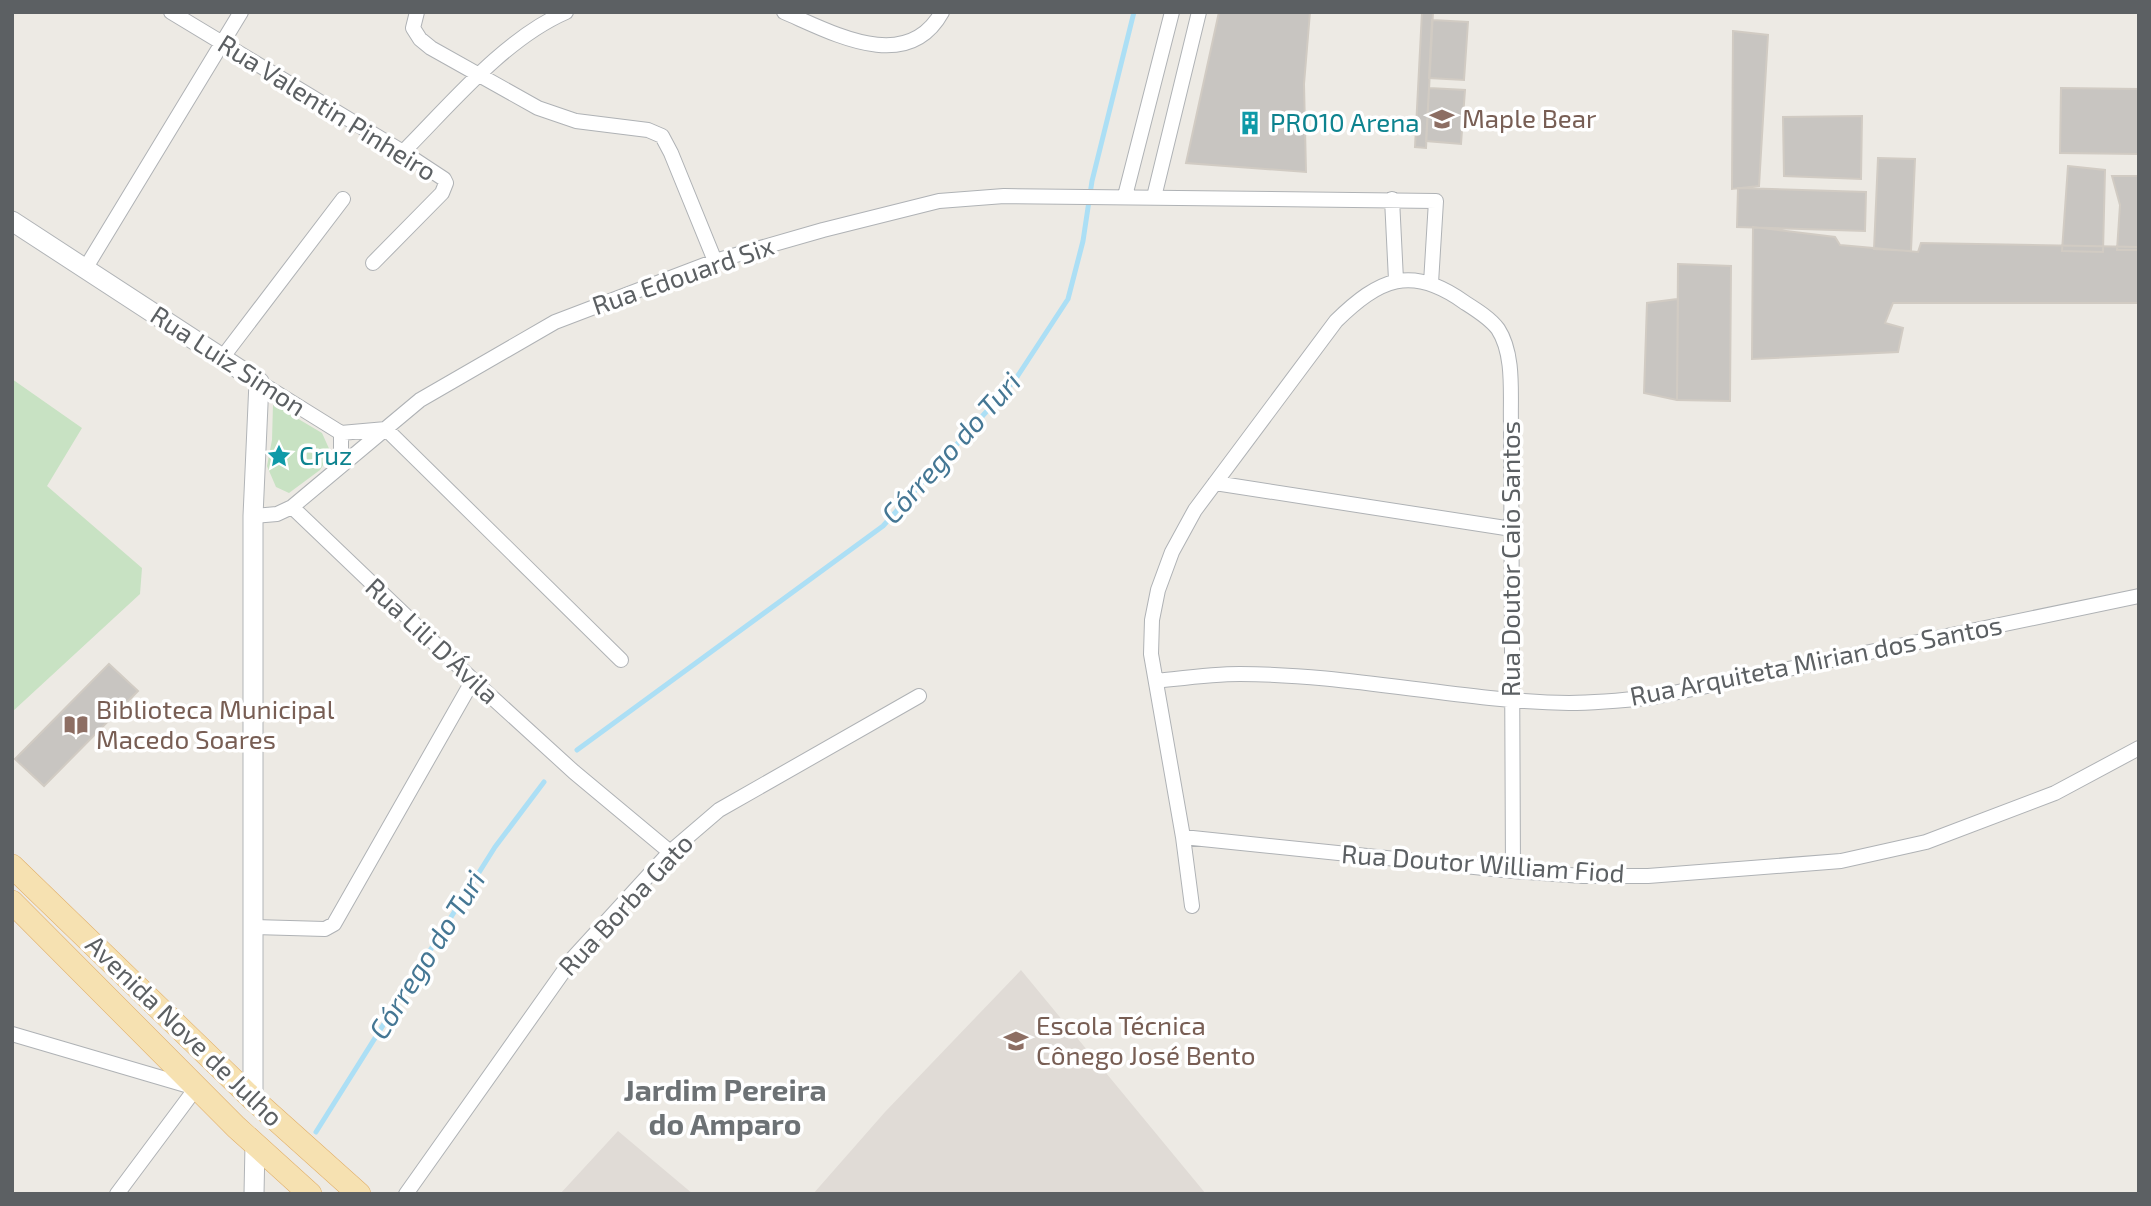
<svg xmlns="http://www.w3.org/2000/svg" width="2151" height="1206" font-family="'Exo 2',sans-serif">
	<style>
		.education { fill: #e0dbd6 }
		.green { fill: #c8e2c3 }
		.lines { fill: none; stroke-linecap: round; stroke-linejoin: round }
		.stream { stroke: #acdff5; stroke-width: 5 }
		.building { fill: #c8c5c1; stroke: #d1cbc3; stroke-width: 2 }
		.minor-casing { stroke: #afb2b5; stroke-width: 16 }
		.secondary-casing { stroke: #b1b4b7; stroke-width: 21 }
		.primary-casing { stroke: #e1af69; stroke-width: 24 }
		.minor { stroke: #fff; stroke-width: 14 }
		.secondary { stroke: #fff; stroke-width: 19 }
		.primary { stroke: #f6e1b1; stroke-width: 23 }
		.labels { text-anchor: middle; stroke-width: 7; stroke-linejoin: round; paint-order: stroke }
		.street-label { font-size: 26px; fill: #5c6063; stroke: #fff }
		.education-label { font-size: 26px; fill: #785e54; stroke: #fff; text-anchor: start }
		.culture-label { font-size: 26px; fill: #0d838f; stroke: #fff; text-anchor: start }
		.water-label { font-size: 28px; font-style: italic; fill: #457794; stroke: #fff }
		.quarter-label { font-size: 30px; font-weight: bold; fill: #6d7275; stroke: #fff }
	</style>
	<rect width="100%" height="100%" fill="#edeae4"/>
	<path class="education" d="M1021 970 1206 1194H813L885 1112Z
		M618 1131 693 1194H560Z"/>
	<path class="green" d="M12 379 82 428 47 486 142 568 140 594 12 712Z
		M273 404 322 433 331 453 320 470 289 493 276 487 267 466 272 440Z"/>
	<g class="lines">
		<path class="stream" d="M577 750 883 526 1015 380 1068 299 1083 241 1092 181 1134 12
			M316 1132 495 847 544 782"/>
	</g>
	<path class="building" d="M1219 12H1310L1304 84 1306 172 1186 163Z
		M1422 12H1433L1426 148 1415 147Z
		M1432 20 1468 22 1464 80 1429 78Z
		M1733 31 1768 35 1759 186 1732 189Z
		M1429 88 1465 90 1461 144 1426 141Z
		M2061 88 2139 89V154L2060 153Z
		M1862 116 1861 179 1784 176 1783 117Z
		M1878 158 1915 159 1911 251 1874 249Z
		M2068 166 2105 170 2103 252 2062 251Z
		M2112 176H2139V250H2117L2120 205Z
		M1738 188 1866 192 1865 231 1737 227Z
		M1753 227 1835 237 1840 245 1918 252 1921 243 2139 247V303H1893L1885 323 1903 328 1898 352 1752 359Z
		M1678 264 1731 266 1730 401 1677 400Z
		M1678 299 1677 400 1644 393 1647 303Z
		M109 664 138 691 44 786 15 759Z"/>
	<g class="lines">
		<g class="minor-casing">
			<path id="minor" d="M171 12 403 152 444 179 446 183 442 193 373 263
				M417 12 413 28 420 39 431 48 538 108 576 121 648 130 662 136 671 153 715 261
				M784 12C833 33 907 75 942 12
				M403 152C451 104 504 39 566 12
				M1125 196 1172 12
				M1154 197 1199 12
				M1392 199 1396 280
				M85 269 241 12
				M222 358 343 199
				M259 382 341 433 386 429 621 660
				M341 466V433
				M1215 483 1512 529
				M292 507 473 680 574 772 670 852
				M253 516 277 514 292 507 420 400 555 322 715 261 823 230 939 201 1004 196 1436 201 1431 283
				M1156 681C1184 678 1212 674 1240 674 1350 674 1459 701 1569 703 1597 703 1626 700 1654 697L2139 596
				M1183 837 1513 871 1583 876H1648L1841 861 1926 842 2055 793 2139 748
				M1192 906 1183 837 1151 654 1152 620 1158 590 1172 552 1195 510 1336 321C1379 279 1411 264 1464 302 1475 309 1490 318 1498 329 1515 355 1510 396 1511 425L1513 871
				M252 927 325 929 334 924 473 680
				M12 1034 196 1088 117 1194
				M406 1194 573 958 670 852 719 810 919 696"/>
		</g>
		<g class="secondary-casing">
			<path id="secondary" d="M12 221 259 382 253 516V1099
				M254 1194 255 1145"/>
		</g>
		<g class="primary-casing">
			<path id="primary" d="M12 866 253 1099 359 1194
				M12 902 236 1127 310 1194"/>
		</g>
		<use href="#minor" class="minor"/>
		<use href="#secondary" class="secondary"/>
		<use href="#primary" class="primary"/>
	</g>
	<defs>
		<g id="school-bare" transform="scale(1.89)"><path d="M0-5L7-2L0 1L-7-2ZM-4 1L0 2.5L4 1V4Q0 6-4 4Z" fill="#8d6e63" stroke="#fff" stroke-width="2.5" paint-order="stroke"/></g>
		<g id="building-bare" transform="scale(1.89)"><path d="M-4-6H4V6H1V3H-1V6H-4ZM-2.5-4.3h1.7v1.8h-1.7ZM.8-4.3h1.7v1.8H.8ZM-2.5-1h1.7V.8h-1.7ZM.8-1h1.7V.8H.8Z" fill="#0f9aa8" stroke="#fff" stroke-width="2.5" paint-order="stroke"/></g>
		<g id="sight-bare" transform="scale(1.89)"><path d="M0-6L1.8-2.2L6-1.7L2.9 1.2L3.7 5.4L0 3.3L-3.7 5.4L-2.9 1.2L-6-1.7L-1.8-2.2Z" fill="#0f9aa8" stroke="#fff" stroke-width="2.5" paint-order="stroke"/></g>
		<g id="library-bare" transform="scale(1.89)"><path d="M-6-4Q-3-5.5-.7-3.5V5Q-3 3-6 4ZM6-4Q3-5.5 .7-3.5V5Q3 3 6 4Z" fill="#8d6e63" stroke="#fff" stroke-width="2.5" paint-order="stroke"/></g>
		<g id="university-bare" transform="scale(1.89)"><path d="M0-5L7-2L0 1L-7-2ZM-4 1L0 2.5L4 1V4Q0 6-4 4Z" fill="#8d6e63" stroke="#fff" stroke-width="2.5" paint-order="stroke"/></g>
	</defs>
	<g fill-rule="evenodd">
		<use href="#school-bare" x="1442" y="119"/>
		<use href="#building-bare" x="1250" y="123"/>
		<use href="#sight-bare" x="279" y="456"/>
		<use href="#library-bare" x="76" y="725"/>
		<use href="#university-bare" x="1016" y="1041"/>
	</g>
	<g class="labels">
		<g class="street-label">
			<text transform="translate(327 108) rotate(32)" y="9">Rua Valentin Pinheiro</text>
			<text transform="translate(683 276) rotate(-19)" y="9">Rua Edouard Six</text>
			<text transform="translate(228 361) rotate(33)" y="9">Rua Luiz Simon</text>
			<text transform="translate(1511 559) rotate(-90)" y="9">Rua Doutor Caio Santos</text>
			<text transform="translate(432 641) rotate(43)" y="9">Rua Lili D'Ávila</text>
			<text transform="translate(1816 661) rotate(-11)" y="9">Rua Arquiteta Mirian dos Santos</text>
			<text transform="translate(1483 864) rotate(4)" y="9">Rua Doutor William Fiod</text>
			<text transform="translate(626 905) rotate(-47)" y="9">Rua Borba Gato</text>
			<text transform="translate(184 1031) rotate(44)" y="9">Avenida Nove de Julho</text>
		</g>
		<g class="education-label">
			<text x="1462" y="128">Maple Bear</text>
			<text x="96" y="719">Biblioteca Municipal<tspan x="96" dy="30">Macedo Soares</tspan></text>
			<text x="1036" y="1035">Escola Técnica<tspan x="1036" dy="30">Cônego José Bento</tspan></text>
		</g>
		<g class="culture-label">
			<text x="1270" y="132">PRO10 Arena</text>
			<text x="299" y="465">Cruz</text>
		</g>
		<g class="water-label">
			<text transform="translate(951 448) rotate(-48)" y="10">Córrego do Turi</text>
			<text transform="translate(427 955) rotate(-58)" y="10">Córrego do Turi</text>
		</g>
		<g class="quarter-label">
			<text x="725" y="1101">Jardim Pereira<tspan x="725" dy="34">do Amparo</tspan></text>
		</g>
	</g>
	<rect width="2151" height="1206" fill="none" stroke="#5c6063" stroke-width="28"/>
</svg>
